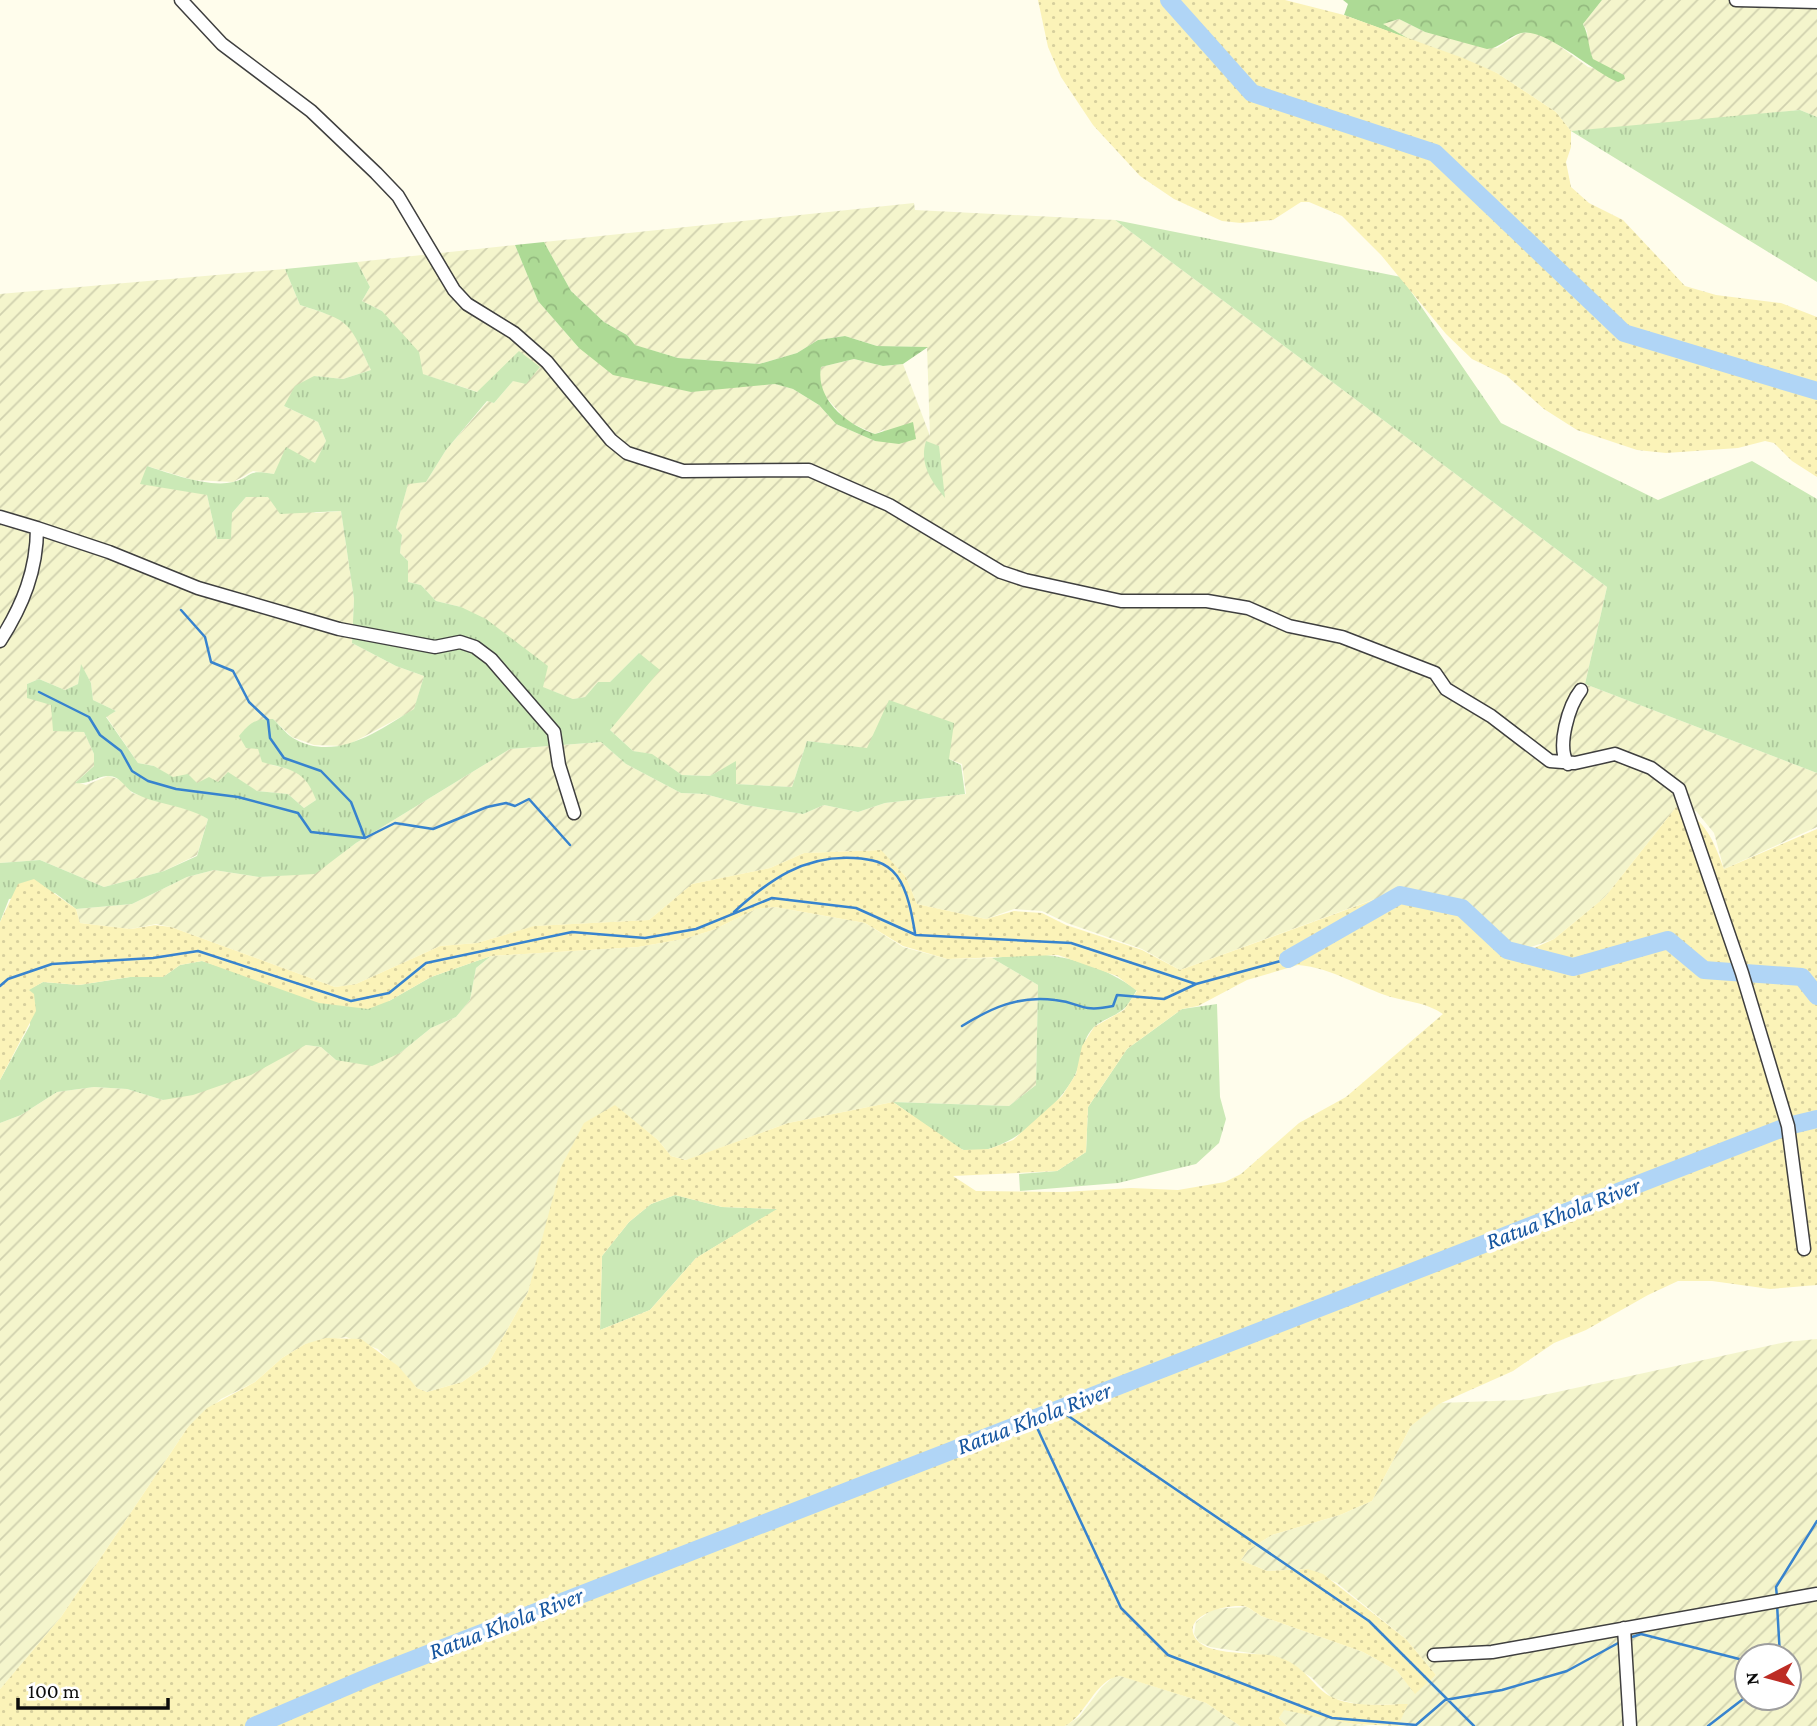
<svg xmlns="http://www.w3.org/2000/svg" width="1817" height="1726" font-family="'Crimson Pro',serif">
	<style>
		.farmland { fill: url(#farmland-furrows); fill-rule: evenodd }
		.grass { fill: url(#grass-tufts) }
		.forest { fill: url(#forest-crowns) }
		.sand { fill: url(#sand-dots); fill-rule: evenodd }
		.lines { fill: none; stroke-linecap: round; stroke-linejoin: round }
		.stream { stroke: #3783ce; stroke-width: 2.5 }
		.river { stroke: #b0d5f6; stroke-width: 18 }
		.minor-casing { stroke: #3f3f3f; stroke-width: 15 }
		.minor { stroke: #fff; stroke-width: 12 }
		.labels { text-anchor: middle; stroke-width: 7; stroke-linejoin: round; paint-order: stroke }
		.water-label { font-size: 24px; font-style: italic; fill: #15559f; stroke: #fff }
	</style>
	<defs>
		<pattern id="farmland-furrows" width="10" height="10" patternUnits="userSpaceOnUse" patternTransform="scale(1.75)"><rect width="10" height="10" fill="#f4f5cc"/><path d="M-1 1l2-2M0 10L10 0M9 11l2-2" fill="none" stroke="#d0d1ae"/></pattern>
		<pattern id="grass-tufts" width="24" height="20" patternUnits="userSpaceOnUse" patternTransform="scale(1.75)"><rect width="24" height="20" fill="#cbe9b6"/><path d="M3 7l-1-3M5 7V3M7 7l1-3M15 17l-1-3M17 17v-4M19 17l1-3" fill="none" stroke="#adc79b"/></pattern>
		<pattern id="forest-crowns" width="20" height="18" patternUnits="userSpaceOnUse" patternTransform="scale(1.75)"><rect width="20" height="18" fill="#adda95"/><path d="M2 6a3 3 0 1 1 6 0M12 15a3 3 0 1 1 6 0" fill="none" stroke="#94ba7f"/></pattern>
		<pattern id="sand-dots" width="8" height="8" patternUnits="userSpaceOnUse" patternTransform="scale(1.75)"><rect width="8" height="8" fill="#fbf3b8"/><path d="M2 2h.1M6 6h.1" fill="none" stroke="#d6cf9d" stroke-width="1.8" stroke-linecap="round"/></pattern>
	</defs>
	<rect width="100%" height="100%" fill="#fffdec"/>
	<path class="farmland" d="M1602 0H1817V117L1800 110 1648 126 1571 131 1556 112 1497 73 1409 39 1382 24 1399 19 1425 32 1497 48 1521 33 1531 32 1550 39 1588 67 1624 75 1601 66 1593 59 1589 50 1587 31 1583 24Z
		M914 203 915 210 1115 220 1607 587 1585 684 1817 773V827L1724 869 1714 833 1696 811 1676 807 1605 897 1554 939 1531 947 1507 950 1463 907 1438 898 1411 893 1375 899 1180 970 1142 949 1067 923 1042 911 1014 909 986 919 917 904 906 877 880 850 804 853 770 868 692 884 649 920 535 926 477 943 440 946 356 984 335 987 171 927 156 924 131 929 80 923 76 909 132 904 187 877 214 870 259 877 315 873 356 843 510 749 601 742 626 764 681 793 705 794 745 805 803 814 824 805 858 812 885 803 966 794 962 764 949 759 807 741 792 787 735 784 736 762 710 776 682 775 652 755 633 751 610 730 624 711 639 653 610 682H598L585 697 573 699 542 687 461 607 436 601 421 585 408 582V561L400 553 402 535 396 528 408 483 426 482 446 450 488 401 494 403 513 381 519 352 478 392 422 374 382 311 362 301 370 287 357 262 515 245 538 301 579 348 750 385 775 384 793 389 819 405 836 424 875 441 885 429 875 434 847 421 825 396 819 380 821 367 854 359 883 366 903 364 930 436 927 347 877 346 845 336 818 340 797 353 759 364 678 358 634 345 627 335 604 322 571 291 544 242Z
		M285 269 300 305 336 317 351 327 371 370 343 379 314 376 284 406 318 422 326 441 315 464 274 474 253 471 233 482 193 480 147 466 207 495 217 539 232 513 246 497 268 496 316 513 341 511 354 599 352 643 396 666 424 676 414 710 346 746 314 745 292 737 273 719 258 749 272 765 298 771 312 788 316 800 304 808 288 794 257 791 228 773 218 782 197 783 173 778 154 766 138 763 106 716 116 711 93 700 91 683 81 665 78 684 65 690 39 679 27 684 84 732 94 754V766L76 782 86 785 108 776 121 780 132 793 197 812 208 819 197 855 164 871 104 887 40 860 0 863V294Z
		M775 907 865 923 903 947 947 959 992 958 1038 985 1036 1085 1009 1106 893 1102 788 1123 687 1160 671 1156 658 1140 615 1106 543 1243 528 1292 488 1364 462 1382 427 1392 417 1388 378 1349 346 1337 305 1344 282 1358 255 1382 221 1399 188 1427 61 1617 0 1689V1123L21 1115 57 1092 94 1087 127 1089 163 1100 306 1045 321 1047 336 1060 400 1053 431 1028 456 1017 470 1000 476 968 491 956 638 947 684 939 713 930 756 909Z
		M1817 1339V1726H1398L1407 1704 1362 1705 1332 1698 1311 1677 1277 1657 1210 1647 1199 1642 1194 1634 1196 1622 1213 1609 1247 1607 1261 1616 1363 1652 1397 1671 1415 1693 1436 1675 1406 1639 1337 1583 1308 1569 1267 1571 1241 1560 1248 1550 1272 1535 1340 1515 1372 1501 1411 1426 1439 1403 1521 1400 1786 1342ZM1747 1656H1789V1698H1747Z
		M1121 1676 1206 1703 1240 1726H1065L1079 1717 1102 1687 1113 1677Z
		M1284 1709 1353 1724 1370 1726H1287L1279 1718Z"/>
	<path class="grass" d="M1800 110 1817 117V282L1571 131Z
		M1115 220 1401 277 1501 423 1658 500 1752 461 1817 499V773L1585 684 1607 587Z
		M357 262 370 287 362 301 382 311 419 352 423 374 477 392 519 351 540 367 526 384 513 381 494 403 487 401 446 450 426 482 408 484 396 528 402 535 400 553 408 561V582L421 585 436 601 461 607 486 619 548 666 543 687 573 699 585 697 598 682H610L639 653 660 670 610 730 633 751 652 754 682 775 710 776 736 761V784L792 787 807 741 867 748 889 700 954 723 949 759 961 765 965 794 885 803 858 812 824 805 803 814 745 805 705 794 681 793 626 764 601 742 510 749 356 843 315 874 259 877 214 870 187 877 132 904 76 909 55 893 9 899 0 922V863L40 860 104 887 164 871 197 856 208 819C185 805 157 805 134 793 124 788 121 775 107 776 95 777 89 785 75 783L94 766V754L84 732 53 731 51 705 27 698V684L39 679 65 690 78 684 81 664 91 683 93 700 116 711 106 717 138 763 154 766 173 777 188 774 197 783 209 777 218 782 228 772 257 791 288 794 304 808 316 800C305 769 290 770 262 762L258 749 246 748 239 736C250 723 255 718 273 719 279 724 285 733 293 738 335 763 378 731 414 709L424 676 396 666 352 643 354 599 341 511 280 514 268 497H246L232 513 231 539H217L207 495 140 484 147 466C169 473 209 488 233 482 255 476 244 469 274 474L286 447 315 463 326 441 318 422 284 406 295 386 314 376 343 379 371 370C348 320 352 322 300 305L285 269Z
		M926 441 939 446 945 498C931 481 919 464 926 441Z
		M1034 954C1072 956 1106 968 1137 990 1132 997 1128 1007 1121 1011 1113 1017 1100 1021 1093 1028 1080 1042 1083 1061 1074 1077 1057 1108 1003 1159 964 1150 953 1148 907 1111 893 1102L1009 1106 1036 1085 1038 985 992 958Z
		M491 956 476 968 470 1000 456 1017 431 1028 400 1053 372 1066 336 1060 321 1047 306 1045 251 1075 193 1095 163 1100 127 1089 94 1087 57 1092 21 1115 0 1123V1080L30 1025 28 990 43 982 79 985 130 977H163L180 965 202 961 236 972 389 1001 431 977Z
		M1217 1004 1220 1097 1226 1119 1219 1143 1196 1164 1118 1183 1020 1191 1019 1174 1057 1171 1086 1152 1088 1107 1127 1049 1182 1009Z
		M675 1195 722 1207 778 1209 696 1258 650 1310 600 1330 602 1256 629 1222 651 1204Z"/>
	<path class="forest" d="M1343 0H1602L1583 24C1589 35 1588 47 1593 59L1624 75 1625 79 1618 82C1594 73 1545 27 1521 33 1508 37 1500 48 1487 49L1425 32 1399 19 1383 24 1409 39 1344 15 1348 4Z
		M544 242 571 291 604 322 627 335 635 345 678 358 759 364 797 353 818 340 845 336 877 346 928 347 903 364 883 366 854 359 821 367C815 399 847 425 875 434L913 422 916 439 899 444 875 441 836 424 819 405 793 389 775 384 691 392 613 375 579 348 538 301 515 245Z"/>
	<path class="sand" d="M1038 0H1285L1344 15 1463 58 1497 73 1556 112 1571 131V147L1566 162 1571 187 1589 203 1623 220 1685 286 1716 295 1781 303 1817 317V477L1792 461 1774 443 1765 441 1738 448 1666 453 1637 450 1577 430 1544 409 1507 376 1472 359 1446 334 1381 255 1342 216 1309 202H1301L1273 220 1241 223 1222 221 1174 199 1140 176 1093 125 1061 77 1048 47Z
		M1676 807C1706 819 1713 840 1724 869L1817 829V1285L1770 1289 1712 1281H1678L1648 1295 1586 1330 1554 1343 1513 1371 1439 1404 1411 1426 1372 1501 1340 1515 1272 1535 1248 1550 1241 1560 1267 1571 1308 1569 1323 1574 1406 1639 1436 1675 1415 1694 1397 1671 1363 1652 1261 1616C1256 1613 1251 1609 1247 1607 1230 1602 1177 1616 1197 1640 1210 1656 1255 1652 1274 1656 1307 1664 1312 1689 1334 1698 1357 1708 1384 1704 1408 1704L1398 1726 1353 1724 1284 1710 1279 1718 1287 1726H1240L1206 1703 1120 1676C1095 1679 1086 1716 1065 1726H0V1689L61 1617 188 1427 207 1408 255 1382 282 1358 305 1344 326 1338 361 1339 398 1366 417 1388 427 1392 462 1382 488 1364 528 1292 561 1167 584 1123 615 1105 658 1140 671 1156 686 1160 788 1123 893 1102 963 1150 989 1149 1013 1140 1062 1096 1076 1074 1082 1046 1094 1027 1124 1010 1137 991 1117 976 1058 955 947 959 903 946 865 923 775 907 756 909 713 930 684 939 638 947 491 956 431 977 389 1001 368 1009 319 1003 202 961 180 965 163 977H130L79 985 43 982 29 990 34 994 36 1011 0 1080V922L18 884 34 879 76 909 80 923 131 929 155 925 171 927 335 987 356 984 440 946 477 943 534 926 649 920 692 884 770 868 804 853 881 850 906 877 917 904 986 919 1014 911 1042 913 1066 925 1142 950 1180 970 1376 899 1411 893 1438 898 1462 908 1493 942 1507 950 1532 949 1554 939 1605 897ZM1298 965C1333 968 1359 987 1391 997 1410 1002 1427 1003 1443 1014L1346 1097 1299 1123 1241 1174 1225 1182 1178 1190 1131 1188 1064 1192 976 1191 953 1176 1057 1171 1086 1152 1088 1107 1127 1049 1182 1009 1198 1006 1247 980ZM675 1195 722 1207 777 1209 696 1258 650 1310 600 1330 602 1256 629 1222 651 1204Z"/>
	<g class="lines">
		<path class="stream" d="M181 610 205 637 211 662 233 671 249 702 268 720 270 738 284 758 321 771 351 802 365 838
			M39 692 89 717 100 735 121 751 132 771 148 781 176 789 238 797 298 813 311 832 365 838 395 823 433 829 487 807 506 803 515 806 529 799 570 845
			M734 912C769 880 804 855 854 858 870 859 886 861 897 876 908 891 912 915 915 933
			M0 986 8 979 52 964 153 958 198 951 351 1001 389 993 426 963 572 932 645 938 696 929 772 898 856 908 916 935 1071 943 1196 984 1288 959
			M962 1026C991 1008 1019 995 1055 1000 1083 1003 1080 1013 1113 1006L1117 995 1164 999 1196 984
			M1058 1409 1369 1621 1474 1726
			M1033 1419 1121 1608 1168 1655 1332 1718 1416 1725 1445 1700 1502 1690 1567 1671 1620 1642
			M1777 1597 1776 1587 1817 1521
			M1777 1604 1780 1656
			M1629 1638 1641 1634 1747 1661
			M1708 1726 1747 1696"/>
		<path class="river" d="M1169 0 1252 93 1435 153 1624 333 1817 391
			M1288 959 1400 895 1462 908 1507 950 1573 967 1668 940 1704 970 1802 977 1817 996
			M254 1726 371 1676 1788 1126 1817 1119"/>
		<g class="minor-casing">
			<path id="minor" d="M181 0 222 44 311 111 376 173 398 196 454 290 467 304 514 333 547 362 611 440 627 453 683 471 809 470 889 505 1001 572 1025 580 1121 601H1207L1248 608 1289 626 1342 637 1435 673 1446 689 1491 716 1550 761 1575 763 1615 754 1651 768 1679 789 1742 973 1788 1126 1804 1249
				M1736 0 1817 2
				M0 517 37 528C37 570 23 605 0 641
				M37 528 109 552 198 588 339 629 435 647 460 642 475 647 491 659 554 732 559 765 574 813
				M1568 764C1556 747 1569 705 1581 690
				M1624 1628 1630 1726
				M1434 1655 1492 1652 1817 1594"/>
		</g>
		<use href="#minor" class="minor"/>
	</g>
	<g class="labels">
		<g class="water-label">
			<text transform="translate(1563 1213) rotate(-21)" y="8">Ratua Khola River</text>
			<text transform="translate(1034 1418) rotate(-21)" y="8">Ratua Khola River</text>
			<text transform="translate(506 1623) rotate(-21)" y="8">Ratua Khola River</text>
		</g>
	</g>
	<g transform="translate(1768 1677) rotate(264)"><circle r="33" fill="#ffffff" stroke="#9e9e9e" stroke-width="2"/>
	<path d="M0-5L12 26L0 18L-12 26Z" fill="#bd2c24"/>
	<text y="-10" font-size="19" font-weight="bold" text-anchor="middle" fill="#0c0c0c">N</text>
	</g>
	<path d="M18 1698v10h150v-10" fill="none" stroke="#0c0c0c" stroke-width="3.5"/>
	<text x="28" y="1698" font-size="21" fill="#0c0c0c" stroke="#ffffff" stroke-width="5" paint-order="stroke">100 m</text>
</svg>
